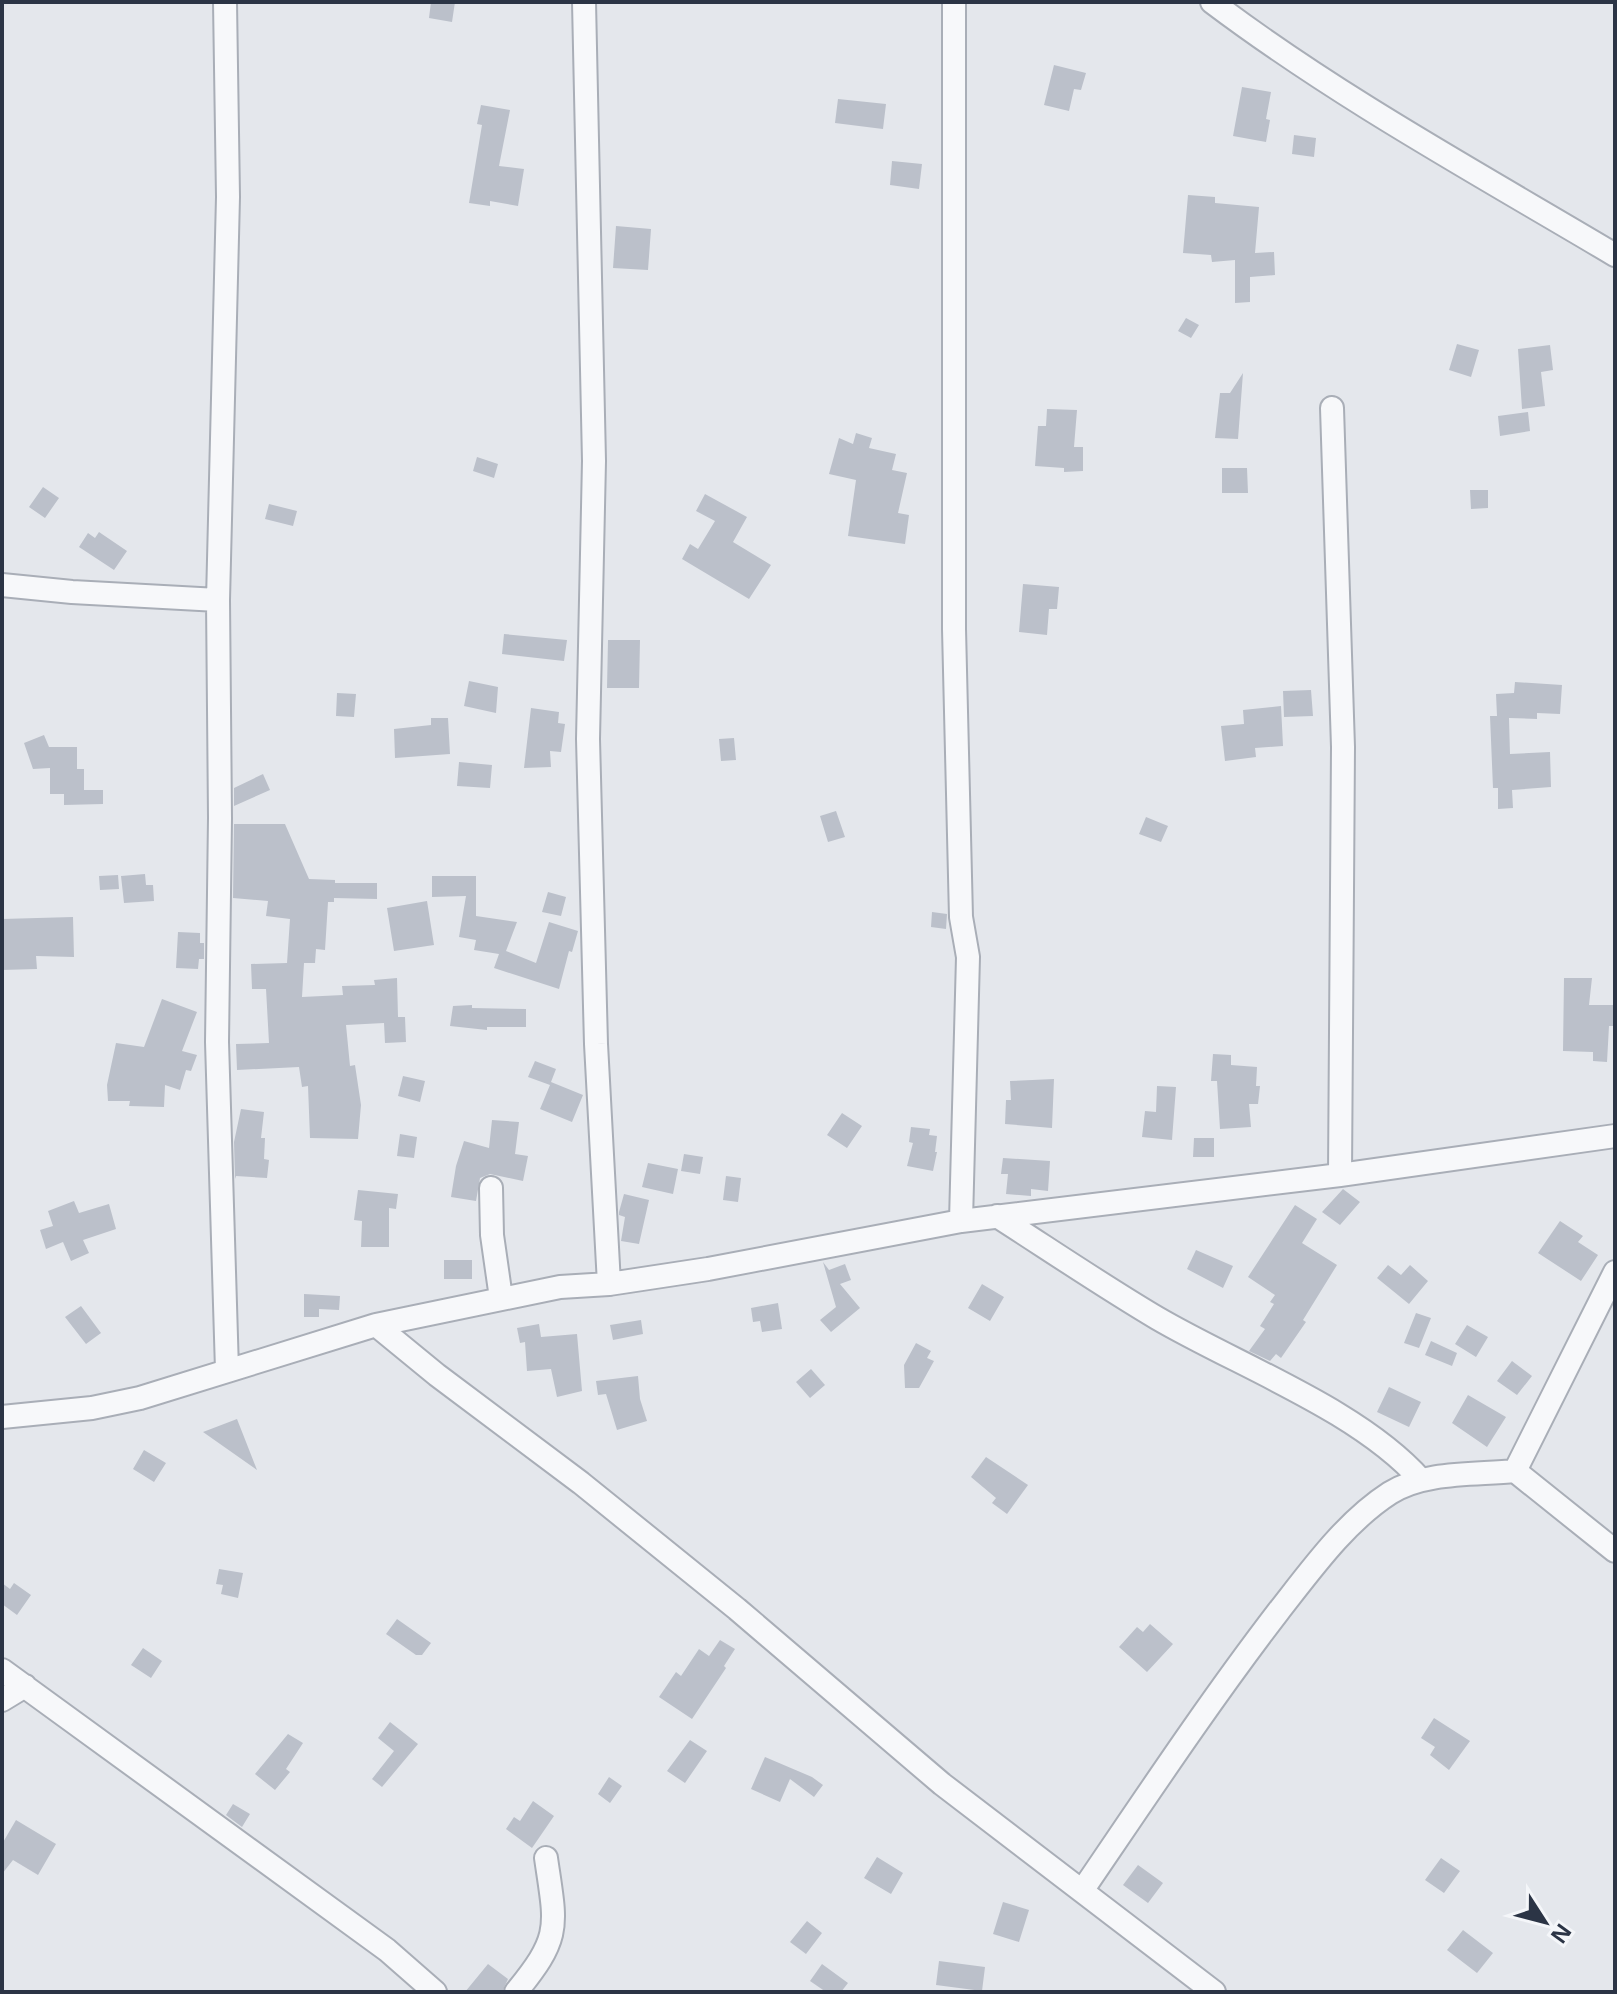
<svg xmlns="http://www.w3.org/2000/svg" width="1617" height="1994" font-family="'Open Sans',sans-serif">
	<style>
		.building { fill: #bbc0ca }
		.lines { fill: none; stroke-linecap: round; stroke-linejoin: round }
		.minor-casing { stroke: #a9aeb7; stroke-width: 26 }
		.minor { stroke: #f7f8fa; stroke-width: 22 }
	</style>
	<rect width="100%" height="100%" fill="#e4e7ec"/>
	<path class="building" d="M431 2H455L452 22 429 18Z
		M1054 65 1086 73 1081 90 1074 89 1069 111 1044 105Z
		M1242 87 1271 92 1266 119 1270 120 1266 142 1233 136Z
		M838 99 886 104 883 129 835 123Z
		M481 105 510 110 499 166 524 169 518 206 490 201V206L469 203 482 125 477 124Z
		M1294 135 1316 138 1314 157 1292 154Z
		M892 161 922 164 919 189 890 185Z
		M1188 195 1215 197V203L1259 207 1255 253 1274 252 1275 275 1250 277V302L1235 303V260L1212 262 1211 255 1183 253Z
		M616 226 651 229 648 270 613 268Z
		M1186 318 1199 325 1191 338 1178 331Z
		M1457 344 1479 350 1471 377 1449 370Z
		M1550 345 1553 370 1541 372 1545 406 1522 409 1518 349Z
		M1243 373 1238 439 1215 438 1220 393H1230Z
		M1047 409 1077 410 1074 447H1083V471L1064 472V468L1035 466 1038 426H1046Z
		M1528 412 1530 431 1500 436 1498 416Z
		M856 433 872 438 869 448 896 454 892 470 907 473 898 513 909 515 905 544 848 536 856 480 829 474 839 438 853 444Z
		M477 457 498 464 494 478 473 471Z
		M1222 468H1247L1248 493H1222Z
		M43 487 59 498 45 518 29 507Z
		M1470 490H1488V508L1471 509Z
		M705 494 747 517 733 542 771 565 749 599 682 559 690 544 698 549 715 521 696 511Z
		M269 504 297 511 293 526 265 519Z
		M99 532 127 551 114 570 79 547 88 533 95 538Z
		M1023 584 1059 587 1057 609H1049L1047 635 1019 632Z
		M504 634 567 640 564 661 502 654Z
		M608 640H640L639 688H607Z
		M469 681 498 687 496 713 464 706Z
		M1515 682 1562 685 1560 714 1537 713V719L1509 718 1510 754 1550 752 1551 787 1512 790 1513 808 1498 809V788H1493L1490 716H1497L1496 694 1514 693Z
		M1311 690 1313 716 1284 717 1283 691Z
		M337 693 356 694 354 717 336 716Z
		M1281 706 1283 746 1255 748 1256 757 1225 761 1221 726 1244 724 1243 710Z
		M531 708 559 712 558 723 565 724 561 752 550 751 551 767 524 768Z
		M431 718H448L450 754 395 758 394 729 431 725Z
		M44 735 49 747H77V769H84V790H103V804L64 805V794H50V768L33 769 24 743Z
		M734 738 736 760 721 761 719 739Z
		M459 762 492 765 490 788 457 786Z
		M263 774 270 790 234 806V788Z
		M836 811 845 837 828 842 820 816Z
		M1146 817 1168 826 1161 842 1139 834Z
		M234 824H285L309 879 335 880V883H377V899L334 898V902H328L325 950 316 949 315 963H304L302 997 343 995 342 986 375 985 374 980 397 978 398 1017H405L406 1042 385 1043 384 1023 346 1025 350 1066 355 1065 361 1105 358 1139 310 1138 308 1086 302 1087 299 1067 237 1070 236 1044 269 1043 266 989H252L251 964 287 963 290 919 266 916 268 901 233 898Z
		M145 874 146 885H153L154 901 124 903 121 876Z
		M118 875 119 889 100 890 99 876Z
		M432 876H476V916L517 922 506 951 536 963 549 922 578 931 572 952 569 951 559 989 494 968 499 954 474 950 476 940 459 937 466 896 432 897Z
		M548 892 566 897 561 916 542 912Z
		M427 901 434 945 394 951 387 908Z
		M932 912 947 914 946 929 931 927Z
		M73 917 74 957 36 956 37 969 2 970V919Z
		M178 932 200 933V943H204V959H199L198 969 176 968Z
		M1564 978H1592L1589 1005H1615V1026H1609L1607 1062 1593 1061V1052L1563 1051Z
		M162 999 197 1012 182 1051 197 1055 191 1071 186 1070 180 1090 165 1085 164 1107 129 1106 130 1101H108L107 1085 116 1043 144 1047Z
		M472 1005V1008L526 1009V1027H487V1030L450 1026 453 1006Z
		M1213 1054 1231 1055V1065L1257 1067 1256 1086H1260L1258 1104H1249L1251 1127 1220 1129 1217 1081H1211Z
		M535 1061 556 1069 551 1082 583 1095 572 1122 540 1109 550 1085 528 1077Z
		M403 1076 425 1081 420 1102 398 1096Z
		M1054 1079 1052 1128 1005 1124 1006 1100H1011L1010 1081Z
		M1157 1086 1176 1087 1172 1140 1142 1137 1145 1111 1156 1112Z
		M241 1109 264 1112 261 1138H265L264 1159 269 1160 267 1178 236 1176 235 1179 234 1142Z
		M842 1113 862 1126 847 1148 827 1135Z
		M492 1120 519 1122 515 1154 528 1156 523 1181 490 1174 480 1178 476 1201 451 1197 456 1166 464 1141 489 1148Z
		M911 1127 930 1129 929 1135 937 1136 935 1152H937L933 1171 907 1166 913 1143 909 1142Z
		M400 1134 417 1137 414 1158 397 1156Z
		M1194 1138H1214V1157H1193Z
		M684 1154 703 1157 700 1174 681 1171Z
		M1003 1158 1050 1161 1048 1191 1031 1189V1196L1006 1194 1008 1174H1001Z
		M648 1163 678 1169 673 1194 642 1187Z
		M726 1176 741 1178 738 1202 723 1200Z
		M1343 1189 1360 1202 1340 1225 1322 1212Z
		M358 1190 398 1194 396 1209 389 1208V1247H361L362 1221 354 1220Z
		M624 1194 649 1200 639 1244 621 1241 625 1217 619 1215V1212Z
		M74 1201 79 1213 109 1204 116 1229 83 1240 89 1253 71 1261 63 1242 46 1249 40 1230 53 1226 48 1211Z
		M1295 1205 1317 1219 1302 1243 1337 1265 1303 1320 1306 1322 1281 1358 1276 1354 1270 1361 1249 1351 1265 1329 1260 1326 1274 1304 1270 1302 1275 1295 1248 1277Z
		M1560 1221 1583 1236 1578 1242 1598 1255 1581 1281 1538 1253Z
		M1196 1250 1233 1266 1223 1288 1187 1269Z
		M444 1260H472V1279H444Z
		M823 1262 829 1270 845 1264 851 1280 840 1284 860 1308 831 1332 820 1320 836 1307Z
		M1388 1265 1401 1275 1410 1265 1428 1281 1409 1304 1377 1278Z
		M982 1284 1004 1297 990 1321 968 1308Z
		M304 1294 340 1296 339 1310 319 1309V1317H304Z
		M778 1303 782 1329 762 1332 760 1321 753 1322 751 1308Z
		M81 1306 101 1333 86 1344 65 1317Z
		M1416 1313 1431 1318 1419 1348 1404 1343Z
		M641 1320 643 1334 613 1340 610 1325Z
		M539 1324 541 1337 577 1334 582 1391 557 1397 551 1369 527 1371 525 1342 520 1343 517 1328Z
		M1467 1325 1488 1337 1476 1357 1455 1344Z
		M1431 1341 1457 1353 1452 1366 1425 1355Z
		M916 1343 931 1351 927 1358 934 1361 919 1388H905L904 1365Z
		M1512 1361 1532 1376 1517 1395 1497 1381Z
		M811 1369 825 1385 810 1398 796 1382Z
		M638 1376 640 1399 647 1421 617 1430 606 1394 598 1395 596 1381Z
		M1389 1387 1421 1402 1409 1427 1377 1412Z
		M1468 1395 1506 1417 1487 1447 1452 1423Z
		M237 1419 257 1470 203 1432Z
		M144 1450 166 1463 154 1482 133 1469Z
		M986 1457 1028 1485 1007 1514 992 1503 996 1498 971 1477Z
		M219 1569 243 1573 238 1598 221 1594 223 1585 216 1584Z
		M2 1583 10 1589 14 1583 31 1595 17 1615 2 1604Z
		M397 1619 431 1643 422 1655H416L386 1634Z
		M1150 1624 1173 1644 1147 1672 1119 1647 1137 1627 1143 1632Z
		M720 1640 735 1649 724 1666 726 1668 692 1719 659 1697 676 1672 681 1676 699 1649 709 1656Z
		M143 1648 162 1661 151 1678 131 1665Z
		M1434 1718 1470 1741 1449 1770 1430 1755 1435 1747 1421 1738Z
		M390 1722 418 1744 382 1787 372 1779 394 1751 378 1738Z
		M288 1734 303 1743 286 1769 290 1772 275 1790 255 1774Z
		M690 1740 707 1751 685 1783 667 1771Z
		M765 1757 812 1777 823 1785 814 1797 790 1779 780 1802 751 1789Z
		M609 1777 622 1786 610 1803 598 1794Z
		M533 1801 554 1816 532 1848 506 1829 514 1817 520 1821Z
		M233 1804 250 1814 242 1827 226 1815Z
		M16 1820 56 1844 38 1875 13 1860 2 1874V1844Z
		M877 1857 903 1873 891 1894 864 1878Z
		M1441 1858 1460 1871 1444 1893 1425 1880Z
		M1138 1865 1163 1883 1148 1903 1123 1885Z
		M1003 1902 1029 1910 1019 1942 993 1934Z
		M807 1921 822 1933 806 1954 790 1942Z
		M1463 1930 1493 1953 1477 1973 1447 1950Z
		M939 1961 985 1967 982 1991 936 1985Z
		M488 1964 508 1979 502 1992H465Z
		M822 1964 848 1983 841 1992H826L810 1981Z"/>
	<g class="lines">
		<g class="minor-casing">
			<path id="minor" d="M225 2 228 197 218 600 220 818 217 1042 227 1370
				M584 2 594 461 588 739 596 1044 609 1284
				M954 2V629L961 917 968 957 961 1221
				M1212 2C1338 97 1479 174 1615 255
				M1332 408 1343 747 1340 1175
				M2 585 72 592 218 600
				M491 1188 492 1235 501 1298
				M997 1216C1050 1250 1103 1286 1157 1318 1239 1366 1359 1410 1421 1480
				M376 1325 437 1375 581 1483 737 1609 942 1784 1214 1992
				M2 1417 92 1408 140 1398 376 1325 560 1287 609 1284 708 1269 961 1221 1340 1175 1615 1136
				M1515 1471 1615 1272
				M2 1670 387 1950 435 1992
				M2 1700 25 1686
				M1082 1891C1146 1797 1209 1702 1278 1612 1311 1570 1345 1522 1390 1493 1425 1471 1475 1475 1515 1471L1615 1551
				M516 1992C562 1936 556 1927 546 1858"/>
		</g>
		<use href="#minor" class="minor"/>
	</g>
	<rect width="1617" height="1994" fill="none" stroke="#2b3445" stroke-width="8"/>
	<g transform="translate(1545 1922) rotate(126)" stroke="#f4f6f9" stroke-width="6" paint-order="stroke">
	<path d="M0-6L14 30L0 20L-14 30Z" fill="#2b3445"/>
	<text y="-12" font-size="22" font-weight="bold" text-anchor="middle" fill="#2b3445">N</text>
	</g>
</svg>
